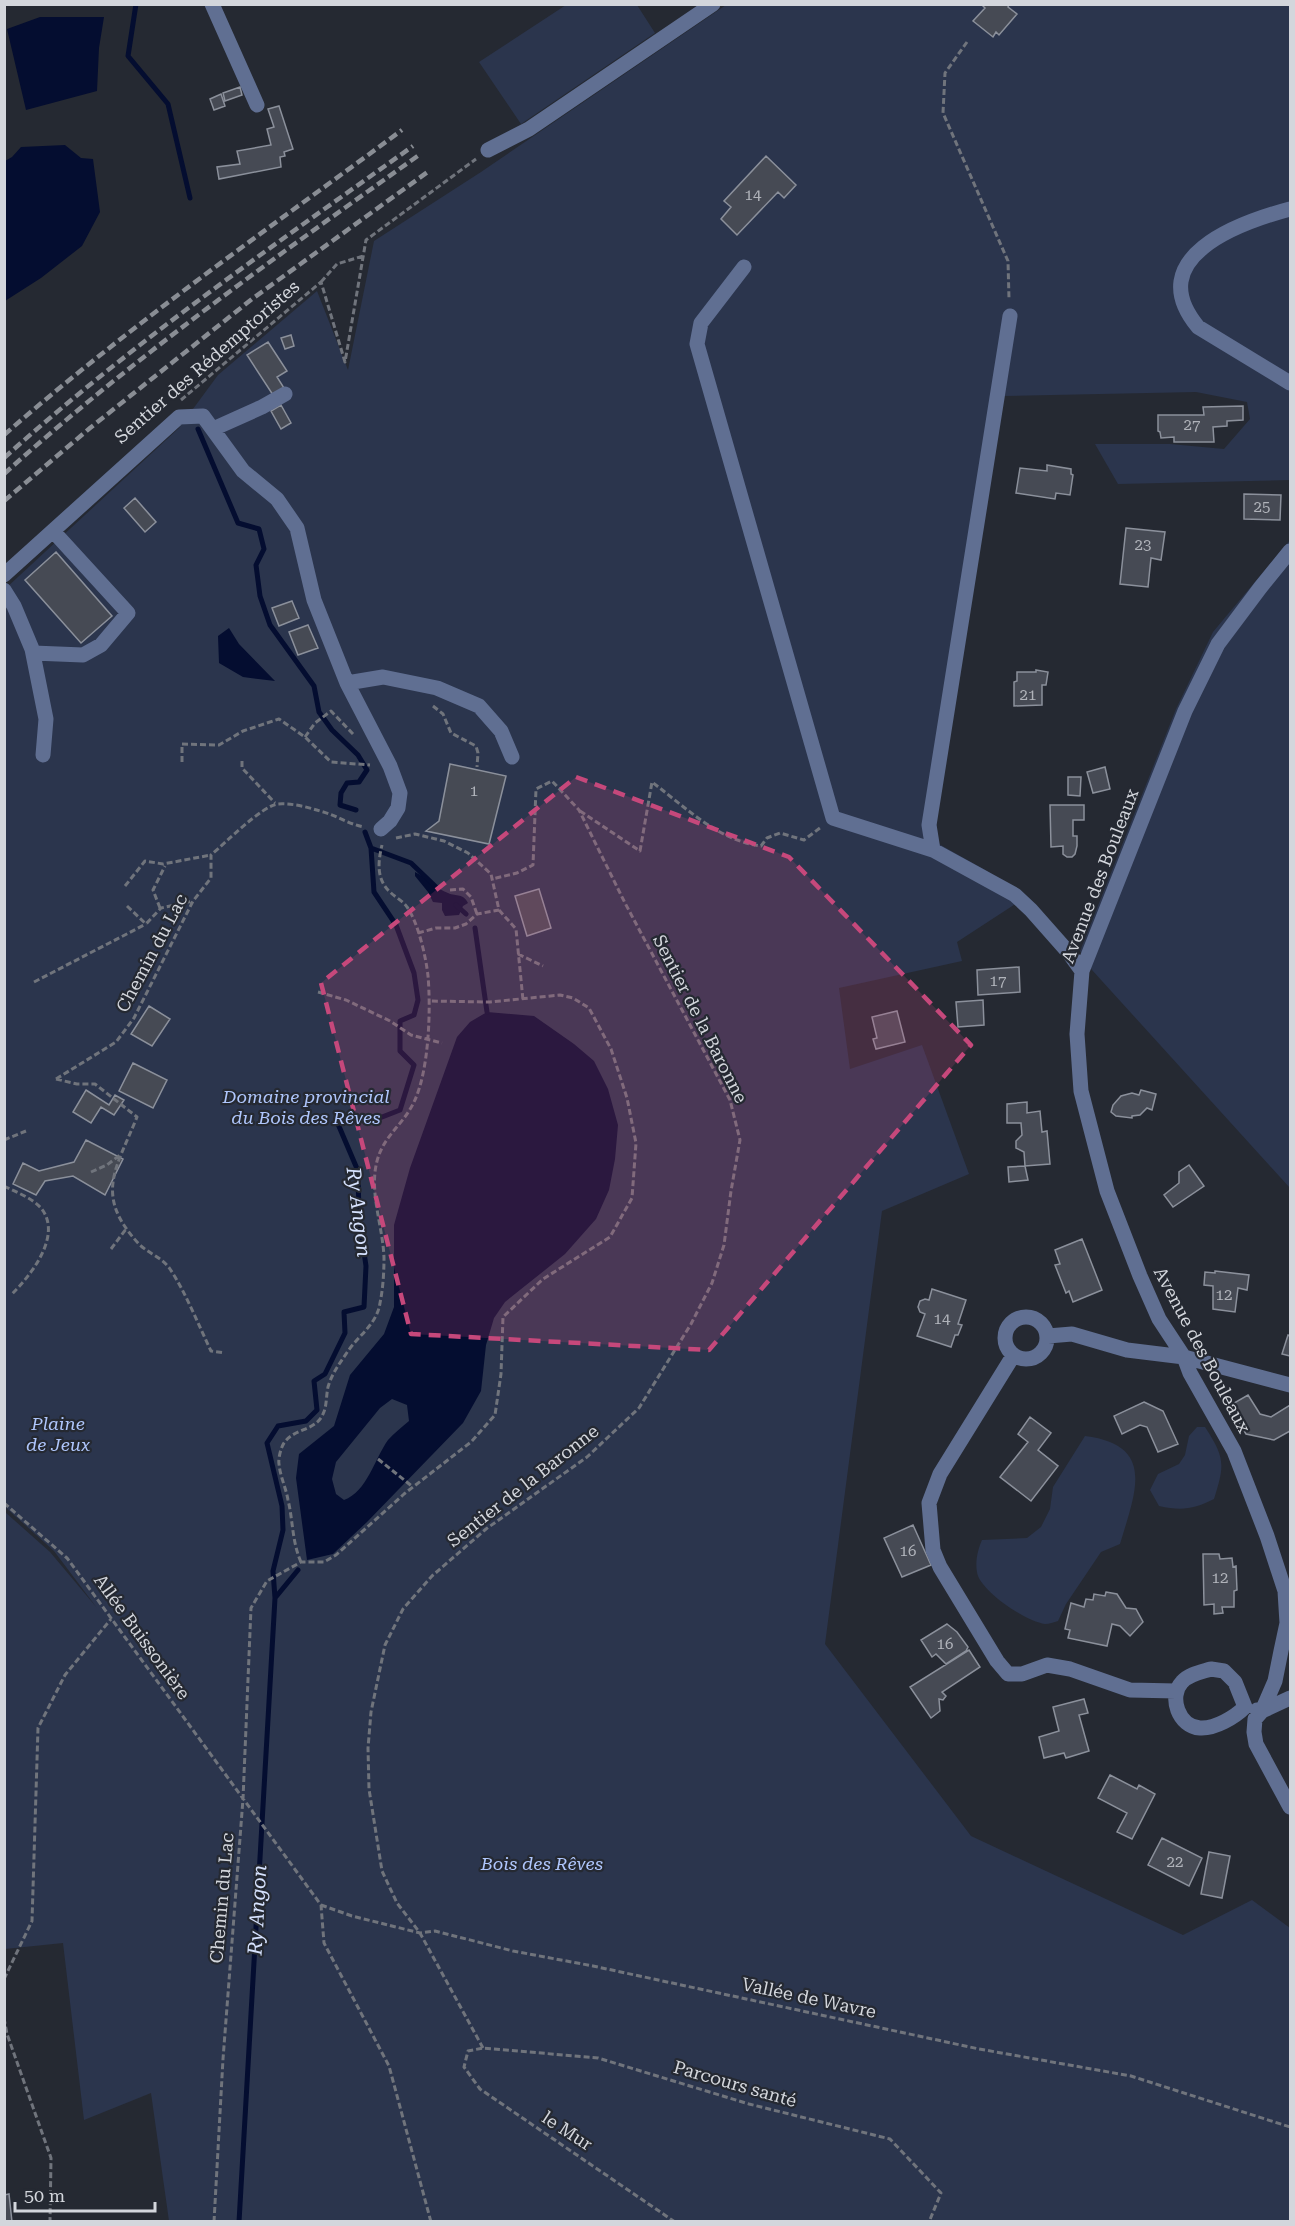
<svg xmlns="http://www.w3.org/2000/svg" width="1295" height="2226" font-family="'Roboto Serif',serif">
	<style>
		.green { fill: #2b354d }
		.water { fill: #040d30; fill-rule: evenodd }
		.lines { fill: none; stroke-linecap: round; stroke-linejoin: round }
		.stream { stroke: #040d30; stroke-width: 5 }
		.building { fill: #464a54; stroke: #8b909b; stroke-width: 1.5 }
		.path { stroke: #70747c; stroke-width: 3; stroke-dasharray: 6 3; stroke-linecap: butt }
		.minor { stroke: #606f92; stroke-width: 15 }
		.rail { stroke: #898d94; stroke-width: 4.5; stroke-dasharray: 9 4.5; stroke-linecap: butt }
		.marked { fill: #c6487b; fill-opacity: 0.2; stroke: #c6487b; stroke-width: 4.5; stroke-dasharray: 12 8; stroke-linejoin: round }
		.labels { text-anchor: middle; stroke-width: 4.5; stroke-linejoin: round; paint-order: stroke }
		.number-label { font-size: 15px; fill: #b0b3ba }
		.street-label { font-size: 18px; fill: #d3d6dc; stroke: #252932 }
		.park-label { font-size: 18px; font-style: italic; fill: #afc6fc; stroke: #252932 }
		.water-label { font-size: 20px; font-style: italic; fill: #d6e2fe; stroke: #252932 }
	</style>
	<rect width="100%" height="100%" fill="#252932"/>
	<path class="green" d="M566 5H637L655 33 521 124 479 62Z
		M726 5H1290V480L1118 484 1095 444H1170L1224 449 1250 419 1247 402 1196 392 1003 396 936 822 939 844 987 871 1026 897 957 942 962 961 839 988 850 1069 922 1045 969 1174 882 1211 825 1644 971 1836 1183 1935 1252 1900 1290 1928V2221H169L151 2093 84 2120 63 1943 5 1949V1512L50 1552 97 1608 54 1551 5 1507V589L179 428 218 375 317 291 348 370 374 241 481 172Z
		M1290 540V1188L1092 970 1080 951 1176 709 1213 632Z
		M1197 1427H1205C1225 1458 1225 1464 1214 1499 1194 1509 1182 1511 1159 1506L1150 1490 1158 1474 1179 1464 1185 1455 1189 1436Z
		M1085 1436C1157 1445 1135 1493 1120 1544L1101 1552 1066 1604 1058 1621C1054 1622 1049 1624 1045 1624 1026 1622 979 1590 977 1572 975 1561 978 1549 982 1540L1027 1538 1041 1527 1050 1509 1053 1487Z"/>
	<path class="water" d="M40 17H104L99 48 97 91 26 110 7 29Z
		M65 145 81 158 93 159 100 212 82 246 41 278 5 301V161L12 157 21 147Z
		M229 628 239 644 275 681 243 677 219 663 218 636Z
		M415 872C427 878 437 889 448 893 457 897 463 893 468 903L463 906 459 915 445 916 442 910V903L433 902 428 892 415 876Z
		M487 1012 534 1016 574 1044 594 1061 608 1089 618 1125 615 1159 609 1190 596 1219 565 1254 505 1302 494 1318 486 1345 481 1391 463 1423 367 1522 333 1554 307 1560 296 1478 299 1454 334 1426 350 1375 384 1334 394 1307V1225L410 1168 457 1037 470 1022ZM392 1399 407 1405 409 1421C402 1427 394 1433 388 1440 375 1458 367 1492 344 1500L336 1494 332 1479 336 1462 380 1408Z"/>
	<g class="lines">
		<path class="stream" d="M136 4 128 56 168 104 190 198
			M198 429 238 523 259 529 264 549 256 565 260 596 270 625 314 686 319 712 332 730 358 755 367 770 359 782 347 783 341 793 340 805 356 810
			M365 832 371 848 411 863 436 887
			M456 905 466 914
			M475 928 487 1012
			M275 1598 273 1571 283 1530 282 1506 267 1443 278 1426 306 1421 317 1410 314 1381 325 1374 345 1333 344 1312 364 1307 366 1266 359 1218 358 1171 338 1124 346 1120 377 1119 400 1110 414 1065 400 1051V1021L414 1015 418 1000 414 973 396 925 374 892 371 848
			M239 2222 275 1598 298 1570"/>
	</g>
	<path class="building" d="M981 4H1009L1008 7 1017 14 999 35 996 32 993 37 973 21 985 8Z
		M240 87 242 95 225 101 223 93Z
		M221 94 225 106 214 110 210 99Z
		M279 106 293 149 284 152 285 156 280 157 281 167 219 179 217 167 240 164 237 151 271 145 267 129 274 127 268 109Z
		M766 156 796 185 784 198 778 192 737 235 721 219 731 207 724 201Z
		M291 335 294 346 285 349 281 338Z
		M268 342 287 371 277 377 284 388 273 395 247 355Z
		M281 405 291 423 281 429 271 411Z
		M1243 406V420L1227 421V426L1213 427 1214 442H1174V437L1161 438 1160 432 1158 431V415H1204L1203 407Z
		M1047 465 1071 469V474L1073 475 1070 495 1056 493 1055 499 1016 493 1020 468 1047 471Z
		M1244 494 1281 495 1280 520 1244 519Z
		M135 498 156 522 145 532 124 508Z
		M1126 528 1165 532 1161 560 1151 558 1148 587 1120 584Z
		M56 552 112 616 81 643 25 580Z
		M292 601 299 618 279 626 272 608Z
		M308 625 318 648 298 655 289 632Z
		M1036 670 1048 672 1046 685H1042V705L1014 706V682L1017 681V672H1036Z
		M450 764 506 776 489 844 426 831 439 821Z
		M1105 767 1110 789 1093 793 1087 772Z
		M1068 777H1081L1080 796 1068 795Z
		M1050 805H1084V820H1073V836H1077V846L1075 854 1072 857H1067L1063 854V846L1051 847Z
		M539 889 551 928 527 936 515 896Z
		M1019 967 1020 992 978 995 977 970Z
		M983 1000 984 1025 958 1027 956 1002Z
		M149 1006 170 1019 152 1046 131 1034Z
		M897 1011 905 1042 876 1049 873 1039 877 1038 872 1017Z
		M133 1063 167 1080 153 1108 119 1091Z
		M86 1090 109 1105 115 1095 124 1100 114 1115 101 1107 91 1123 73 1112Z
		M1141 1090 1156 1094 1152 1110 1147 1108 1140 1115 1132 1116V1118L1116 1116 1111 1112 1113 1105 1121 1096 1132 1093 1139 1095Z
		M1027 1102V1113L1040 1111 1042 1132 1047 1131 1050 1164 1025 1166 1024 1152 1016 1148V1141L1022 1135 1021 1123H1007V1104Z
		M86 1140 123 1159 105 1195 73 1176 45 1181 36 1195 13 1184 23 1163 39 1171 74 1162Z
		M1189 1165 1204 1186 1173 1207 1164 1195 1179 1183V1172Z
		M1025 1166 1028 1180 1009 1182 1008 1167Z
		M1082 1239 1102 1290 1073 1302 1069 1291 1066 1293 1055 1265 1060 1264 1055 1250Z
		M1215 1271 1249 1275 1247 1290 1238 1288 1235 1312 1213 1309V1286L1204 1285 1205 1272 1215 1273Z
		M932 1289 966 1300 958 1324 962 1325 958 1335H955L951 1347 917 1336 925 1314 920 1312 918 1307 920 1301 925 1299 929 1300Z
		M1288 1335 1290 1336V1356L1282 1354Z
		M1248 1395 1260 1414 1271 1417 1290 1405V1431L1274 1440 1246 1434 1229 1406Z
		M1144 1402 1163 1411 1178 1444 1158 1452 1147 1427 1140 1425 1122 1434 1114 1416Z
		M1030 1417 1051 1433 1038 1450 1058 1466 1031 1501 1000 1477 1028 1442 1018 1434Z
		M913 1525 931 1565 902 1577 884 1538Z
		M1203 1554H1219L1220 1559 1232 1558 1233 1567 1236 1566 1237 1590 1234 1591V1607H1222L1223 1613 1214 1614V1604L1204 1605Z
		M1106 1592 1117 1594 1126 1608 1136 1609 1143 1622 1130 1636 1120 1626 1112 1624 1107 1646 1068 1638 1070 1630 1065 1629 1071 1603 1084 1607 1086 1599 1093 1600 1094 1594 1105 1596Z
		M947 1624 957 1632 968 1647 966 1651 946 1664 936 1654 932 1657 921 1640Z
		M969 1650 980 1667 942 1692 946 1696 943 1700 939 1699 940 1711 931 1718 910 1687Z
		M1084 1699 1088 1713 1079 1715 1089 1751 1066 1758 1064 1753 1044 1758 1039 1737 1059 1731 1053 1707Z
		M1110 1775 1137 1789 1139 1785 1155 1794 1132 1839 1117 1832 1127 1813 1098 1798Z
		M1162 1838 1202 1858 1189 1886 1148 1865Z
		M1209 1852 1230 1856 1222 1898 1201 1894Z
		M9 2194 12 2222H4V2195Z"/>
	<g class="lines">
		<path class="path" d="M967 42 945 73 943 113 1008 261 1009 299
			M321 282 337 264 363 256
			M181 400 321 282 345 362 366 240 476 159
			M433 706 443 714 451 733 476 746 478 753 477 767
			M305 737 315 723 331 711 355 736
			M242 761V768L275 803
			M182 762V744L219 745 243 731 279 719 305 737 331 762 370 765
			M580 811 640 851 652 782C685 807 719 841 761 846L767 838 780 833 804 840 820 828
			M396 838 415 834 444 841 468 853 491 874 499 910 516 929 523 1000
			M125 886 145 861 163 864 211 855
			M450 890 463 889 471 897 477 914
			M127 906 146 924 161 908 193 901
			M160 908 153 890 165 866
			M418 933 436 928H455L466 924 477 914 499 910
			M518 954 543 966
			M34 982 146 924
			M318 992 346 1000 390 1021 411 1035 442 1043
			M56 1079 116 1042 134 1018 193 901 211 878V855C224 844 263 805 278 804 292 803 307 807 320 811 336 815 348 824 364 827
			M56 1079 77 1084H95L137 1117C116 1169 94 1195 138 1243 147 1253 162 1257 170 1269 185 1291 199 1326 211 1351L225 1353
			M4 1140 26 1131
			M91 1172 107 1165 120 1155
			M4 1186C16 1192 32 1198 41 1208 63 1235 31 1275 12 1294
			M111 1249 126 1229
			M378 1459 413 1487
			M4 1503 67 1558 321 1905 324 1943 389 2066 431 2222
			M301 1562C292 1542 293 1520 288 1500 286 1488 280 1476 279 1464 278 1459 281 1447 284 1443 294 1428 316 1431 323 1414 327 1406 326 1396 328 1387 332 1373 340 1363 348 1351 359 1335 377 1324 380 1303 383 1289 384 1272 384 1258 383 1229 372 1201 375 1172 379 1137 401 1129 414 1102 429 1071 431 1010 428 976 426 957 418 922 407 907 403 901 395 897 390 892 376 879 378 862 382 845
			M321 1905 352 1916 420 1933 435 1931 513 1951 593 1966 979 2049 1131 2076 1290 2127
			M4 1979 32 1921 38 1728 65 1675 111 1619
			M4 2018 7 2034 51 2158 50 2222
			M483 2048 420 1933 397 1903 382 1871 369 1789 368 1748 371 1712 385 1645 403 1609 432 1576 486 1529 587 1457 639 1408 691 1324 712 1283 724 1245 731 1191 740 1140 730 1100 625 903 579 810 552 781 536 789 533 865 517 873 492 879
			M214 2222 223 2059 243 1799 251 1608 267 1581 301 1562H324L336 1555 404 1494 471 1442 495 1415 501 1374 503 1317 543 1279 610 1237 632 1198 636 1143 627 1098 611 1049 589 1008 573 998 560 995 490 1002 429 1001
			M675 2222 480 2089 464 2067 468 2051 483 2048 598 2058 749 2104 890 2139 941 2193 929 2222"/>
		<path class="minor" d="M212 4 257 105
			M488 150 529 129 713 4
			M1290 209C1238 223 1141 258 1198 327L1290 383
			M744 267 701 323 697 344 833 818 933 850 1015 895 1031 910 1069 953 1082 971
			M213 429 262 407 285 394
			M1290 551 1260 588 1218 644 1185 711 1082 971 1077 1034 1081 1091 1107 1191 1140 1276 1159 1319 1184 1357 1190 1373 1234 1451 1267 1536 1285 1591 1287 1623 1281 1651 1275 1681 1262 1711 1255 1719 1254 1732 1256 1744 1290 1807
			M4 575 179 417 203 416 243 471 277 499 297 528 314 600 347 683 390 766 400 793 398 808 390 821 381 829
			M4 590 14 606 32 649 46 719 43 755
			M33 653 83 655 101 645 128 613 53 531
			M347 683 383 677 437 688 479 706 501 731 512 757
			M933 850 929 825 1010 316
			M1005 1338a21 21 0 1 1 42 0a21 21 0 1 1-42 0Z
			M1048 1336 1072 1334 1127 1350 1184 1357 1290 1385
			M1013 1356 940 1474 929 1503 933 1550 940 1567 997 1661 1008 1674H1022L1047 1665 1070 1669 1130 1690 1176 1691
			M1211 1669 1224 1671 1235 1682 1245 1707C1235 1717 1215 1729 1200 1728 1179 1727 1168 1697 1182 1682 1189 1674 1201 1672 1211 1669Z
			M1257 1710 1262 1711 1290 1698"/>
		<path class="rail" d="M4 435C130 325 268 229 402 130
			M4 458C132 343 274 245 413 146
			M4 474C134 357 277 256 419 155
			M4 501 90 428 252 299 429 171"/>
	</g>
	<path class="marked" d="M576 777 789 857 971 1045 709 1350 411 1334 321 983Z"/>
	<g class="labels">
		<g class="number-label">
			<text x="753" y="200">14</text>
			<text x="1192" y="430">27</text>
			<text x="1262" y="512">25</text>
			<text x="1143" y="550">23</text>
			<text x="1028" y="700">21</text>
			<text x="474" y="796">1</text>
			<text x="998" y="986">17</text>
			<text x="1224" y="1300">12</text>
			<text x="942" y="1324">14</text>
			<text x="908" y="1556">16</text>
			<text x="1220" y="1583">12</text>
			<text x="945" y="1649">16</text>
			<text x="1175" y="1867">22</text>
		</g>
		<g class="street-label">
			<text transform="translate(207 362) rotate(-41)" y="6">Sentier des Rédemptoristes</text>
			<text transform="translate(1100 876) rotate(-69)" y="6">Avenue des Bouleaux</text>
			<text transform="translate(152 953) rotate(-62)" y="6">Chemin du Lac</text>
			<text transform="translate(700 1019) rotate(63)" y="6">Sentier de la Baronne</text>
			<text transform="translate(1202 1350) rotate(62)" y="6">Avenue des Bouleaux</text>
			<text transform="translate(523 1486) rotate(-38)" y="6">Sentier de la Baronne</text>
			<text transform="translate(142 1637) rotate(54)" y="6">Allée Buissonière</text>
			<text transform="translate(222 1898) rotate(-85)" y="6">Chemin du Lac</text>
			<text transform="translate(809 1998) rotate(12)" y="6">Vallée de Wavre</text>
			<text transform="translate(735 2084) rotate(16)" y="6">Parcours santé</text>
			<text transform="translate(567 2131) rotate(33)" y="6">le Mur</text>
		</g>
		<g class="park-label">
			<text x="306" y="1103">Domaine provincial<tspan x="306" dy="21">du Bois des Rêves</tspan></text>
			<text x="58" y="1430">Plaine<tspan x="58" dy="21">de Jeux</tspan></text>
			<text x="542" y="1870">Bois des Rêves</text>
		</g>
		<g class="water-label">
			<text transform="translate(359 1212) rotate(83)" y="7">Ry Angon</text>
			<text transform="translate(257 1910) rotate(-87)" y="7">Ry Angon</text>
		</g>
	</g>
	<rect width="1295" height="2226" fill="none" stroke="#d3d6dc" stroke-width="12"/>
	<path d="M15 2202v9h140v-9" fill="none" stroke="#d3d6dc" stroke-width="3"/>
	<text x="24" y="2202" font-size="18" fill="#d3d6dc" stroke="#252932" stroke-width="4.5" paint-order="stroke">50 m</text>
</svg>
